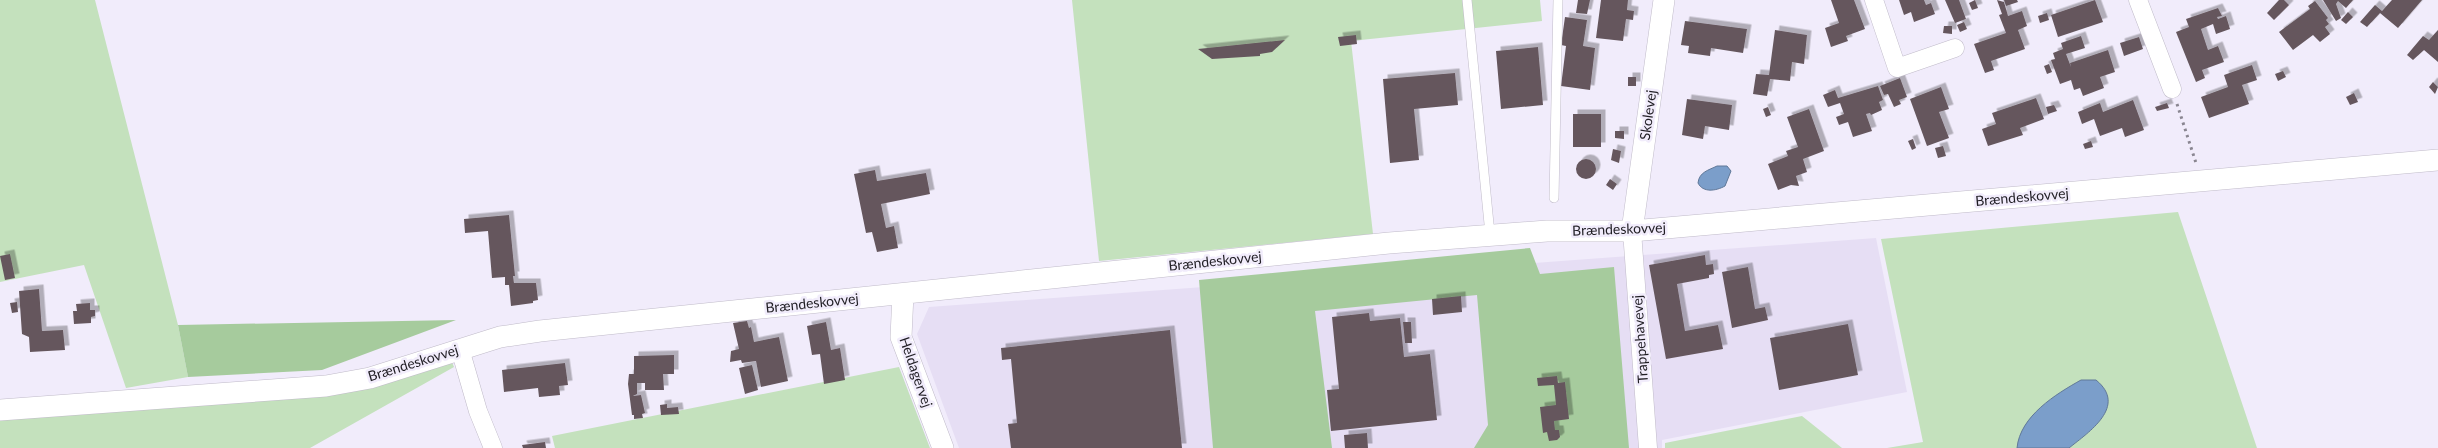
<svg xmlns="http://www.w3.org/2000/svg" width="2438" height="448" font-family="Lato,sans-serif">
	<style>
		.built { fill: #e6def4 }
		.green { fill: #c4e1bd }
		.forest { fill: #a6cb9d }
		.water { fill: #7b9eca; stroke: #607898 }
		.building { fill: #65575d; filter: url(#shadow) }
		.lines { fill: none; stroke-linecap: round; stroke-linejoin: round }
		.service-casing { stroke: #c0bbc9; stroke-width: 10 }
		.minor-casing { stroke: #c0bbc9; stroke-width: 19 }
		.tertiary-casing { stroke: #c0bbc9; stroke-width: 22 }
		.path { stroke: #8a8691; stroke-width: 3; stroke-dasharray: 2.5 4; stroke-linecap: butt }
		.service { stroke: #fff; stroke-width: 9 }
		.minor { stroke: #fff; stroke-width: 18 }
		.tertiary { stroke: #fff; stroke-width: 21 }
		.labels { text-anchor: middle; stroke-width: 5; stroke-linejoin: round; paint-order: stroke }
		.street-label { font-size: 14px; fill: #201e24; stroke: #f1ecfb }
	</style>
	<defs>
		<filter id="shadow"><feDropShadow dx="4.5" dy="-4.5" stdDeviation="0" flood-color="#0004"/></filter>
	</defs>
	<rect width="100%" height="100%" fill="#f1ecfb"/>
	<path class="built" d="M1876 238 1907 392 1662 440V448H959L917 334 929 307Z"/>
	<path class="green" d="M0 0H95L178 325 188 377 126 388 84 265 0 282Z
		M1072 0H1540L1542 21 1351 41 1373 234 1099 261Z
		M2178 212 2257 448H1887L1923 442 1881 239Z
		M450 358 454 367 310 448H0V415L277 393Z
		M899 367 930 448H555L552 436Z
		M1802 416 1842 448H1665V443Z"/>
	<path class="forest" d="M1530 248 1540 274 1614 267 1629 448H1474L1488 425 1477 295 1315 311 1332 448H1213L1199 280Z
		M456 320 322 370 188 377 178 325Z"/>
	<path class="water" d="M1717 166H1727L1731 171 1725 186C1716 191 1703 193 1698 183 1699 172 1709 170 1717 166Z
		M2081 380H2096C2128 406 2089 432 2069 448H2017C2020 416 2056 394 2081 380Z"/>
	<path class="building" d="M1578 0H1590L1587 14 1576 13Z
		M1601 0H1628L1627 10 1634 11 1633 20 1626 19 1623 41 1596 38Z
		M1831 0H1854L1865 29 1846 36 1848 41 1831 47 1825 28 1839 23Z
		M1899 0H1924L1926 5 1931 3 1935 14 1914 22 1911 12 1904 15Z
		M1945 0H1959L1966 19 1955 23Z
		M1975 0 1978 8 1972 10 1969 3Z
		M1997 0 2004 2 2008 16 2022 11 2027 26 2018 30 2025 49 1991 61 1994 70 1985 73 1974 44 2006 33 1999 15 2002 14Z
		M2004 0H2017L2018 2 2006 6Z
		M2095 0 2103 22 2058 37 2051 15Z
		M2279 0H2284L2289 5 2274 20 2267 13Z
		M2323 0H2353L2346 8 2338 1 2336 4 2341 18 2336 21Z
		M2392 0H2422L2398 28 2380 13 2367 27 2360 22 2375 5 2382 11Z
		M2315 1 2328 18 2326 20 2329 24 2325 27 2330 34 2320 42 2313 35 2293 50 2279 32 2310 9 2308 6Z
		M2218 8 2222 16 2217 17 2218 19 2226 16 2230 29 2216 34 2213 24 2201 29 2208 50 2218 46 2224 62 2202 70 2205 78 2196 82 2176 32 2189 27 2186 19Z
		M2348 12 2353 17 2346 24 2341 20Z
		M2047 13 2049 20 2040 23 2038 16Z
		M1565 17 1587 20 1583 46 1595 48 1590 90 1561 86 1566 46 1561 45Z
		M1685 21 1747 29 1743 53 1711 48 1710 56 1688 53 1689 46 1681 45Z
		M1964 22 1967 29 1960 32 1957 25Z
		M1944 26H1952V34L1943 33Z
		M1775 30 1807 35 1804 64 1792 62 1790 81 1770 79 1767 96 1753 94 1756 74 1769 75Z
		M2438 30V62L2424 50 2413 60 2407 55 2423 36 2429 40Z
		M1356 35 1357 44 1340 46 1338 37Z
		M2081 36 2085 48 2066 54 2071 67 2070 63 2108 50 2115 72 2100 77 2104 88 2083 96 2080 88 2074 90 2071 80 2060 84 2051 60 2055 59 2053 53 2063 49 2061 43Z
		M2139 37 2143 49 2124 56 2120 43Z
		M1285 40 1272 52 1260 54V56L1212 59 1198 49Z
		M1538 47 1543 105 1501 109 1496 51Z
		M2049 64 2052 72 2047 74 2044 66Z
		M2252 65 2257 80 2242 85 2249 104 2209 118 2201 97 2228 87 2224 75Z
		M2283 71 2286 77 2278 81 2275 74Z
		M1455 73 1458 105 1414 109 1419 160 1390 163 1383 79Z
		M1628 77H1636V86H1628Z
		M1900 78 1907 97 1899 100 1901 104 1894 107 1888 94 1884 95 1880 86Z
		M2433 82 2438 87 2435 94 2429 87Z
		M1878 86 1883 100 1879 102 1882 110 1871 115 1870 113 1866 114 1872 131 1853 137 1848 122 1839 125 1836 117 1844 114 1840 103 1828 107 1823 95 1835 90 1838 98Z
		M1941 87 1949 109 1939 112 1949 138 1927 146 1910 99Z
		M2354 93 2358 102 2350 105 2346 97Z
		M2036 98 2044 119 2020 128 2023 135 1988 146 1982 129 1996 124 1992 113Z
		M1687 99 1732 105 1729 130 1705 126 1703 139 1682 135Z
		M2133 100 2144 130 2125 137 2122 128 2100 136 2094 119 2082 124 2078 112 2100 103 2103 112Z
		M2167 103 2169 108 2157 111 2155 107Z
		M2054 105 2057 111 2048 114 2046 107Z
		M1768 107 1771 115 1766 117 1763 109Z
		M1809 109 1824 151 1803 159 1807 172 1796 176 1799 186 1791 185 1778 190 1768 164 1788 156 1786 151 1798 147 1787 117Z
		M1573 114H1601V147H1573Z
		M1615 131H1624V139L1615 138Z
		M1913 139 1916 148 1912 150 1908 141Z
		M2091 141 2093 147 2085 149 2083 144Z
		M1943 146 1946 156 1938 158 1935 148Z
		M1613 149 1621 151 1619 163 1611 160Z
		M1576 169a10 10 0 1 1 20 0a10 10 0 1 1-20 0Z
		M875 170 877 181 926 173 930 194 881 204 886 228 894 226 898 248 877 252 872 232 866 233 854 174Z
		M1610 179 1617 184 1613 190 1606 185Z
		M509 215 515 276H513L514 283H536L538 300 533 301V303L511 306 509 285H505V277L492 278 488 231 465 233 464 219Z
		M10 254 15 278 5 280 0 256Z
		M1705 255 1706 265 1713 264 1714 274 1709 275V278L1677 284 1685 331 1718 325 1723 349 1666 359 1649 265Z
		M1748 267 1755 309 1765 307 1768 320 1732 328 1722 272Z
		M39 289 42 331 63 330 65 350 30 352 29 337 22 334 19 291Z
		M1461 296 1462 312 1433 315 1432 299Z
		M17 302 18 312 12 313 10 303Z
		M90 303V310H95V316L91 317V323L74 324 73 311H77L76 304Z
		M1369 313 1370 321 1400 318 1404 357 1430 354 1437 420 1331 431 1327 390 1339 389 1332 317Z
		M747 321 749 328 751 327 754 342 779 337 788 381 761 387 756 361 742 363 741 360 730 362 731 351 739 349 733 323Z
		M826 322 831 350 840 348 845 380 824 384 820 354 812 355 807 326Z
		M1403 322H1411L1412 343H1405Z
		M1848 324 1858 375 1779 390 1770 338Z
		M1170 330 1182 448H1011L1008 424 1017 423 1011 359 1002 360 1001 348Z
		M674 355V374H663L664 390H645V383H637V394L633 396 641 395 645 413 642 414 643 418 634 419V415H632L628 384 629 374H634V356Z
		M565 363 568 385 559 386 560 395 539 397 538 388 504 392 502 370Z
		M752 365 758 390 745 394 739 368Z
		M1557 376 1558 383 1565 382 1569 419 1554 421 1555 430H1559L1560 437 1557 440 1549 441 1547 432 1543 433 1540 407 1556 405 1554 385 1538 386 1537 378Z
		M667 404V408L678 407 679 414 661 415 660 405Z
		M1367 433 1368 448H1345L1344 435Z
		M545 442 546 448H523L522 445Z"/>
	<g class="lines">
		<g class="service-casing">
			<path id="service" d="M1467 0 1490 234
				M1554 198 1558 0"/>
		</g>
		<g class="minor-casing">
			<path id="minor" d="M1874 0 1897 68 1955 48
				M2138 0 2172 89
				M1632 231 1648 448
				M460 349 478 411 493 448"/>
		</g>
		<g class="tertiary-casing">
			<path id="tertiary" d="M1632 231 1664 0
				M903 294 901 337 943 448
				M0 410 326 386 370 378 500 337 540 331 1389 243 1547 231H1632L2438 160"/>
		</g>
		<path class="path" d="M2177 104 2196 163"/>
		<use href="#service" class="service"/>
		<use href="#minor" class="minor"/>
		<use href="#tertiary" class="tertiary"/>
	</g>
	<g class="labels">
		<g class="street-label">
			<text transform="translate(1648 115) rotate(-82)" y="5">Skolevej</text>
			<text transform="translate(2022 197) rotate(-5)" y="5">Brændeskovvej</text>
			<text transform="translate(1619 229) rotate(-2)" y="5">Brændeskovvej</text>
			<text transform="translate(1215 261) rotate(-6)" y="5">Brændeskovvej</text>
			<text transform="translate(812 303) rotate(-6)" y="5">Brændeskovvej</text>
			<text transform="translate(1640 339) rotate(-94)" y="5">Trappehavevej</text>
			<text transform="translate(413 363) rotate(-17)" y="5">Brændeskovvej</text>
			<text transform="translate(916 372) rotate(71)" y="5">Heldagervej</text>
		</g>
	</g>
</svg>
